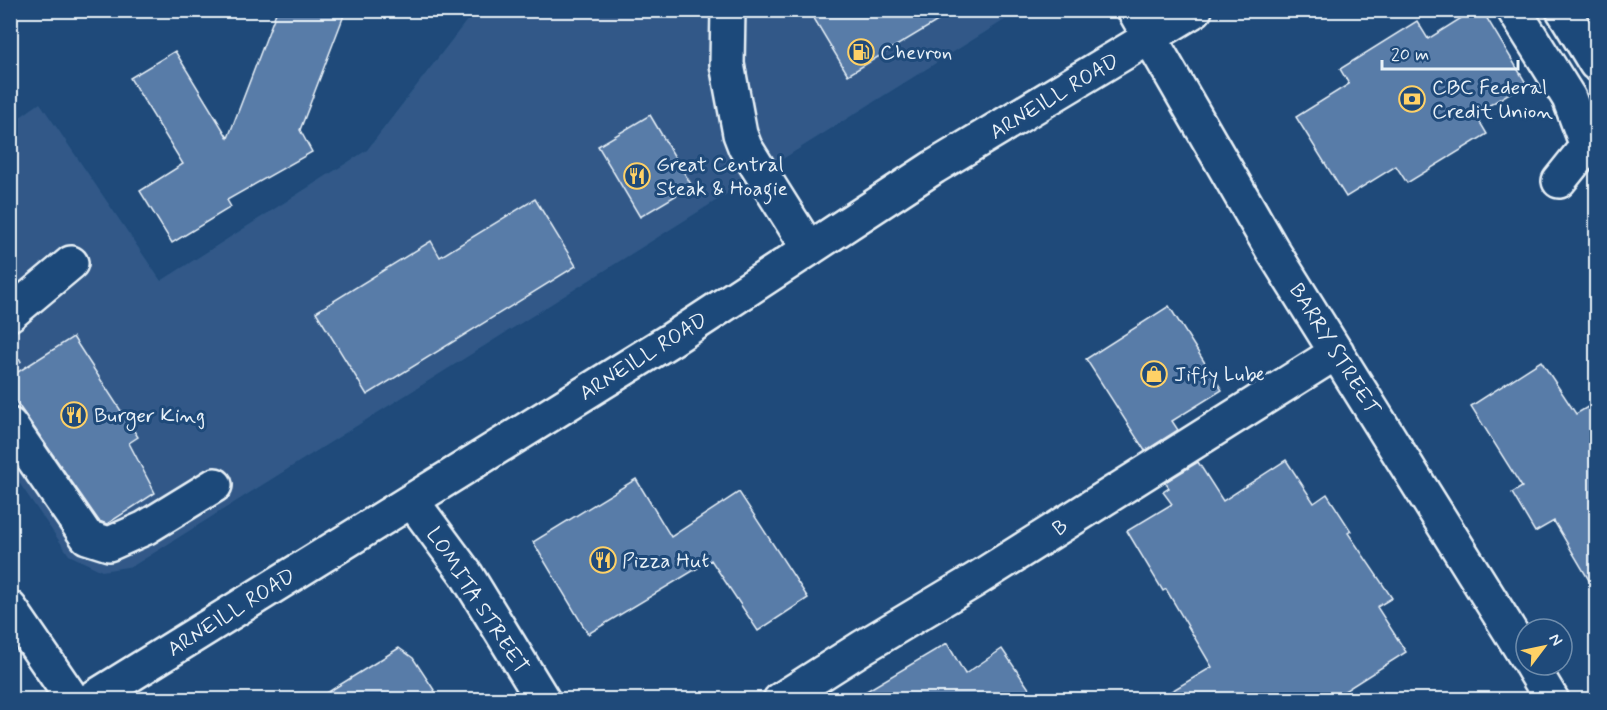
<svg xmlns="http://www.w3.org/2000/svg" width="1607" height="710" font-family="Mynerve,sans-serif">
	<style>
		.built { fill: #305988 }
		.building { fill: #597ba8; stroke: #e8f1f8; stroke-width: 1.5 }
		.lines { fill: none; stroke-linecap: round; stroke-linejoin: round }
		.minor-casing { stroke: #e8f1f8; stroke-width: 38 }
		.major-casing { stroke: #e8f1f8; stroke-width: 38 }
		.path { stroke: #e8f1f8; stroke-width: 4; stroke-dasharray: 6 4.5; stroke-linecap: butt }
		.minor { stroke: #1f4a7a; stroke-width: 33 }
		.major { stroke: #1f4a7a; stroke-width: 33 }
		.labels { text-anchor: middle; stroke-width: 6; stroke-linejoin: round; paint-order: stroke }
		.poi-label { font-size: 21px; fill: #e8f1f8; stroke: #1f4a7a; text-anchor: start }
		.street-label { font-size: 21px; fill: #e8f1f8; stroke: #1f4a7a }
	</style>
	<rect width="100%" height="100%" fill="#1f4a7a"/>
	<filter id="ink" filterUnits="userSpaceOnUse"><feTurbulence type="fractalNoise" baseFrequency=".0167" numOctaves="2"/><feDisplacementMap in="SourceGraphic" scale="12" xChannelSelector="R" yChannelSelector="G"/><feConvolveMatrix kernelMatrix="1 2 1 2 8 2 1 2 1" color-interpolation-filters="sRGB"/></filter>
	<g filter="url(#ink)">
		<path class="built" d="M474 11H1019L133 566 102 571 69 555 11 471 10 124 40 103 161 281 367 150Z"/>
		<path class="building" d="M277 10H346L300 130 312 152 227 200 231 207 172 243 140 191 183 164 130 78 175 51 228 138Z
			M809 10H956L848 75Z
			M1474 10H1482L1526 83 1475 114 1487 134 1407 183 1396 166 1346 197 1296 117 1349 84 1340 69 1417 21 1428 39Z
			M650 115 692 186 640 217 598 146Z
			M535 199 576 266 367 395 316 312 431 241 440 257Z
			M1169 306 1222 390 1172 421 1178 430 1145 451 1086 359Z
			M73 337 138 437 129 443 155 493 107 524 99 521 10 393V377Z
			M1541 361 1576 414 1596 402V592L1554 521 1535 532 1512 493 1522 487 1471 406Z
			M1286 460 1314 503 1327 494 1351 531 1348 533 1392 598 1377 607 1406 652 1332 699H1158L1212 667 1166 589 1163 591 1127 531 1172 504 1163 492 1169 488 1165 482 1198 462 1223 501Z
			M636 479 671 537 739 492 808 598 758 631 711 560 588 634 533 542Z
			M947 643 965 674 1002 649 1036 699H853Z
			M399 648 413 658 440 699H317Z"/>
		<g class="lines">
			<g class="minor-casing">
				<path id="minor" d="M728 10 727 64 740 134 745 147 809 249
					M1134 10 1273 251 1526 657
					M1514 10 1569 98 1587 146 1559 181
					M1563 10 1596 64
					M10 314 71 263
					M10 425 87 537 109 544 145 528 215 485
					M412 501 466 574 543 700
					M1531 665 1552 700
					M780 700 863 647 975 580 1337 352"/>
			</g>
			<g class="major-casing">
				<path id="major" d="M10 608 73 700
					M90 700 672 339 934 167 1195 10"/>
			</g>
			<path class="path" d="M10 366 21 360"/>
			<use href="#minor" class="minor"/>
			<use href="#major" class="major"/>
		</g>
	</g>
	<defs>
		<g id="fuel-ring" transform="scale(1.35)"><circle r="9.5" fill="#1f4a7a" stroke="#ffd166" stroke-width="1.5"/><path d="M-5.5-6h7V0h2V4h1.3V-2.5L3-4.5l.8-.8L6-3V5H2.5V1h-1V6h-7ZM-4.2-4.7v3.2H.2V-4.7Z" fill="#ffd166"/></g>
		<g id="bank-ring" transform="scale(1.35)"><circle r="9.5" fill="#1f4a7a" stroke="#ffd166" stroke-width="1.5"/><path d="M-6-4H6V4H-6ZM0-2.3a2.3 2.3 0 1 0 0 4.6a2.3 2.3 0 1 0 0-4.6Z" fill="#ffd166"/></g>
		<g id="restaurant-ring" transform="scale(1.35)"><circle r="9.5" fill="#1f4a7a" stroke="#ffd166" stroke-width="1.5"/><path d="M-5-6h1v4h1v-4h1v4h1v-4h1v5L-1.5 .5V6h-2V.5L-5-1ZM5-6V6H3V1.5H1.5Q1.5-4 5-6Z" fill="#ffd166"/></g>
		<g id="shop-ring" transform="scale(1.35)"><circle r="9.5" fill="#1f4a7a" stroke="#ffd166" stroke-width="1.5"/><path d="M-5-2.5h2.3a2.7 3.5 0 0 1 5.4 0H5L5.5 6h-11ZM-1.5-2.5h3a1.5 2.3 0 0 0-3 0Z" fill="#ffd166"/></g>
	</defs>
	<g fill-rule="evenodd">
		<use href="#fuel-ring" x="861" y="52"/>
		<use href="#bank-ring" x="1412" y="99"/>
		<use href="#restaurant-ring" x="637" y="176"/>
		<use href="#shop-ring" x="1154" y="374"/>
		<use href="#restaurant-ring" x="74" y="415"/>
		<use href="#restaurant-ring" x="603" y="560"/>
	</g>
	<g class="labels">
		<g class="poi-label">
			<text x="880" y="59">Chevron</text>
			<text x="1432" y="94">CBC Federal<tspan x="1432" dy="24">Credit Union</tspan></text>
			<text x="656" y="171">Great Central<tspan x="656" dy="24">Steak &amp; Hoagie</tspan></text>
			<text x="1174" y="381">Jiffy Lube</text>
			<text x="94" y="422">Burger King</text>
			<text x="622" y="567">Pizza Hut</text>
		</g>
		<g class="street-label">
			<text transform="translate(1054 96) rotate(-31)" y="7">ARNEILL ROAD</text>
			<text transform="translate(1335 349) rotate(58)" y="7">BARRY STREET</text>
			<text transform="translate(643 356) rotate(-32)" y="7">ARNEILL ROAD</text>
			<text transform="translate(1060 527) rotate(-32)" y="7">B</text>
			<text transform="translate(478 600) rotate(57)" y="7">LOMITA STREET</text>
			<text transform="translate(231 612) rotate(-32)" y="7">ARNEILL ROAD</text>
		</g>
	</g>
	<rect width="1607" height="710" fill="none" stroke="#1f4a7a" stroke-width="36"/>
	<rect x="18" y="18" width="1571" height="674" fill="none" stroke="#e8f1f8" stroke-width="2" filter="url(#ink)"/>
	<g transform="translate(1544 647) rotate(58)"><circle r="28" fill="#1f4a7a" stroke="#6f8dac" stroke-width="1.5"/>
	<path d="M0-4.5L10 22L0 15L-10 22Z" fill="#ffd166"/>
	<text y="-9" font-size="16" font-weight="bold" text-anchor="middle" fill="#e8f1f8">N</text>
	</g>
	<path d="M1382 60v9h136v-9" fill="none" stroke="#e8f1f8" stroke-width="3"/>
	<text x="1391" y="60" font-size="18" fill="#e8f1f8" stroke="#1f4a7a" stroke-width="4.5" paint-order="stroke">20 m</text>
</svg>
